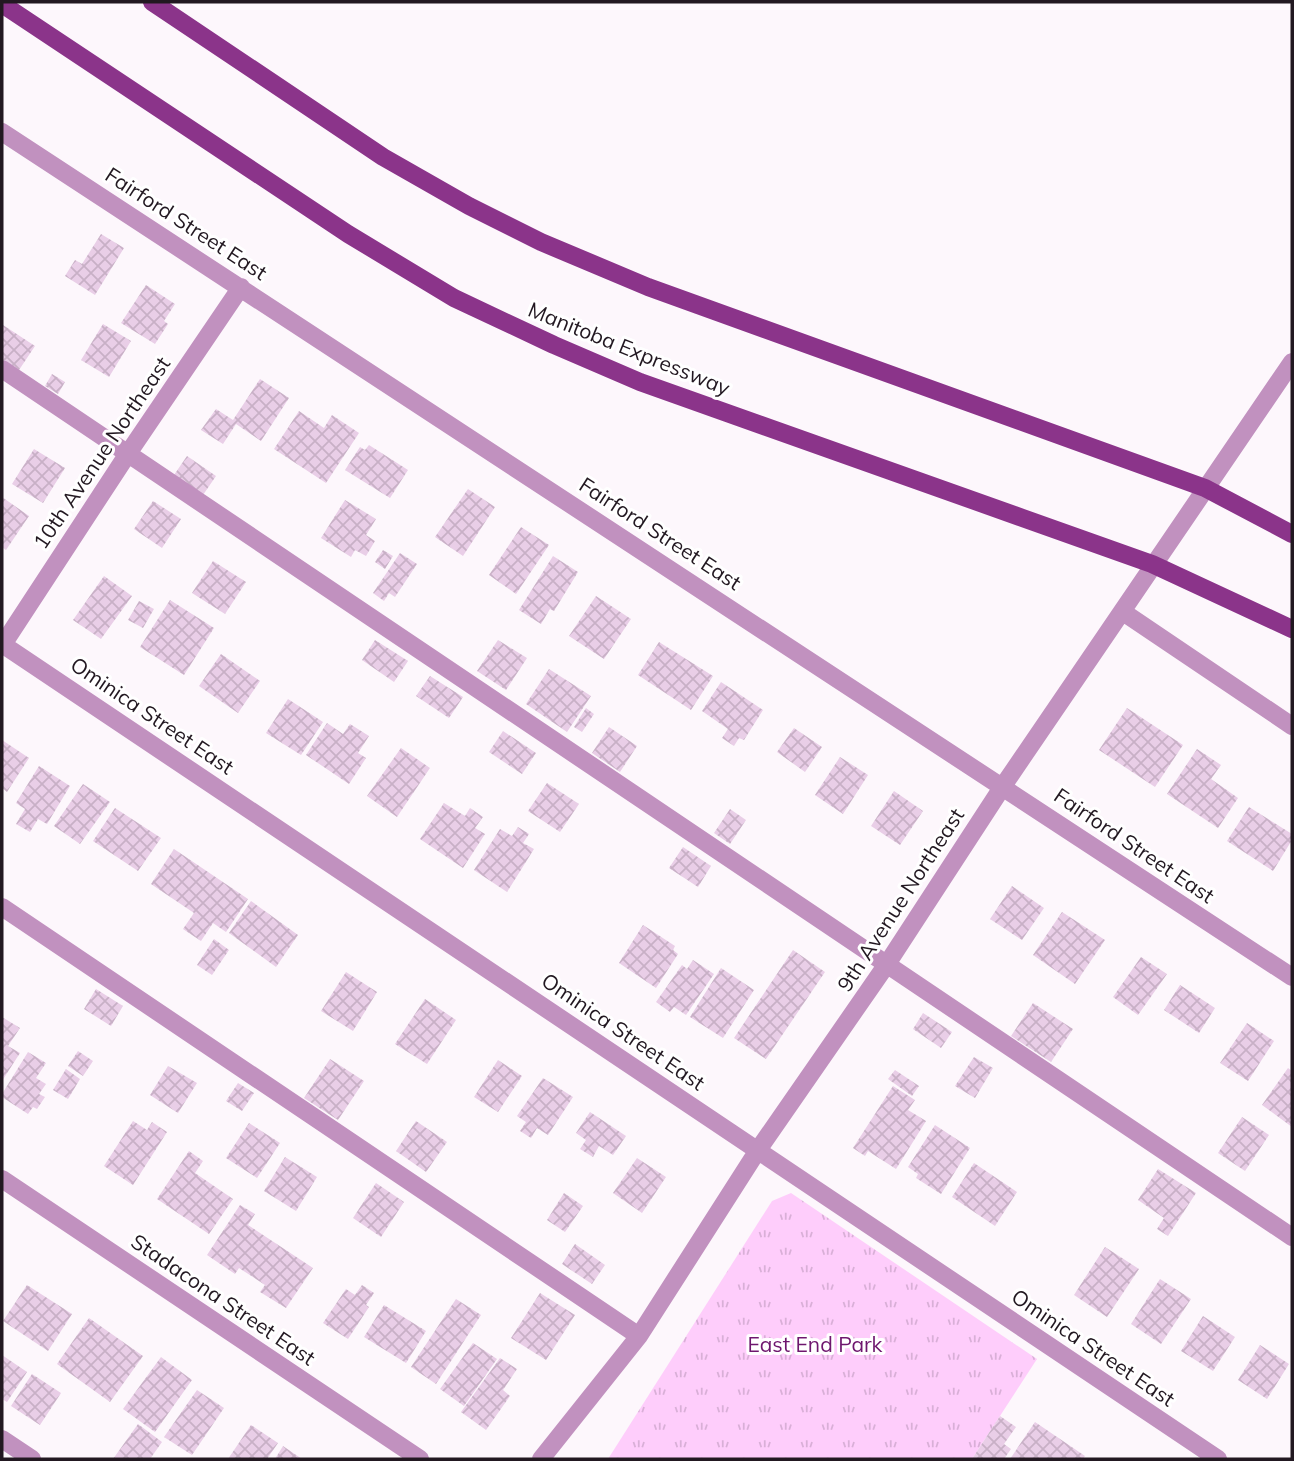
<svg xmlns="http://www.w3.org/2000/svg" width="1294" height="1461" font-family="Mulish,sans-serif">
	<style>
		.park { fill: url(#park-tufts) }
		.building { fill: url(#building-cross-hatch) }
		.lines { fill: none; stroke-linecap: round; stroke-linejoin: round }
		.minor { stroke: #c191bf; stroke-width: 18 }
		.major { stroke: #8b348a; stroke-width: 18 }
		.labels { text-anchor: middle; stroke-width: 6; stroke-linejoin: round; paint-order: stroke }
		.street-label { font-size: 21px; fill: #221821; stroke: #fff }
		.park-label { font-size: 21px; fill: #6e166e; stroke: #fff }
	</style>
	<defs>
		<pattern id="park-tufts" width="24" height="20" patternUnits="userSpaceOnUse" patternTransform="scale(1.75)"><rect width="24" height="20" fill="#fecdfb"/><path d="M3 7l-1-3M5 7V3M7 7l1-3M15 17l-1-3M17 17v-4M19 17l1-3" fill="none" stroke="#d9afd7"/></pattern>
		<pattern id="building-cross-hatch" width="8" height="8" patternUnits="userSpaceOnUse" patternTransform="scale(1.75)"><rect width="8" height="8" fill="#e9cee7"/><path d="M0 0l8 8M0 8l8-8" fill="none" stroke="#c8b0c6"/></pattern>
	</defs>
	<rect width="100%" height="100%" fill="#fdf7fc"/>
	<path class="park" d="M791 1193 1037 1359 972 1459H608L772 1201Z"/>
	<path class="building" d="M101 234 124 248 95 295 65 276 75 260 82 264Z
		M146 285 175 304 164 321 168 324 155 344 121 323Z
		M103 324 131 341 109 377 81 360Z
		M3 325 35 346 19 370 2 359Z
		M52 374 65 382 58 394 45 386Z
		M260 379 289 398 261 441 236 424 223 444 201 430 216 409 233 420Z
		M299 411 324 428 332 415 359 433 326 483 274 449Z
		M369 445 408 470 390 498 345 470 360 447 365 450Z
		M34 449 65 468 43 503 12 484Z
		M187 456 216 476 203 495 174 475Z
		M468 489 495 507 463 556 435 537Z
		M2 497 29 516 6 550 2 547Z
		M345 500 376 519 366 535 375 541 366 556 355 550 351 557 321 538Z
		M153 501 181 519 162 548 134 529Z
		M521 527 549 545 516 594 489 575Z
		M383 550 393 556 385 569 375 562Z
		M400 553 417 564 395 597 389 593 384 601 373 593Z
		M553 556 578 572 554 611 550 609 541 624 519 610Z
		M213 561 246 582 225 614 192 593Z
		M104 576 132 596 101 639 73 620Z
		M596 596 631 619 604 659 569 636Z
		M170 600 214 628 184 675 140 647Z
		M139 601 154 609 143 628 128 620Z
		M375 640 408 661 394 682 362 660Z
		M498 640 527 658 506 690 477 671Z
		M659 642 713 676 691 710 638 675Z
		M221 654 260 681 238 713 199 686Z
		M549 669 591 696 567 732 526 704Z
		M430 676 463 697 449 718 416 696Z
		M721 682 763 710 744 740 739 738 734 746 722 738 728 729 702 711Z
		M288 699 323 722 301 755 266 733Z
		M586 708 594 714 582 732 574 727Z
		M1127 708 1183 745 1155 787 1099 750Z
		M327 723 343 734 350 724 369 736 358 753 366 758 349 784 306 755Z
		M609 727 637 746 620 772 592 753Z
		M794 728 822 747 805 772 777 752Z
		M503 731 536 753 522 774 489 752Z
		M2 740 29 758 7 792 2 788Z
		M401 748 430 768 397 817 367 796Z
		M1197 749 1221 765 1211 779 1238 798 1218 828 1167 794Z
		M840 757 868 775 843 814 815 795Z
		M39 766 70 786 47 824 38 819 30 832 16 824 25 809 16 803Z
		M547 783 579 804 560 832 528 811Z
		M83 784 110 802 80 844 54 826Z
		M894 791 923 811 900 845 871 826Z
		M444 803 465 816 470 808 483 817 475 828 485 834 463 868 420 839Z
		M1249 807 1292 834V840L1273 871 1227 841Z
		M115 808 161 838 138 871 93 841Z
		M730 809 746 820 730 844 714 833Z
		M518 827 529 834 523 843 534 849 507 892 474 870 500 829 512 836Z
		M683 847 711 866 698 887 669 868Z
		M174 849 248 899 226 932 213 923 201 941 183 929 194 913 151 884Z
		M1012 886 1044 908 1022 940 990 919Z
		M251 901 298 935 276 967 229 933Z
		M1062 912 1105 940 1075 984 1033 955Z
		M643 925 675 946 673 950 678 954 656 988 619 963Z
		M214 939 229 950 212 975 197 965Z
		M793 950 825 972 766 1059 734 1038Z
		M1141 957 1167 974 1138 1015 1113 997Z
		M693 960 714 974 686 1015 674 1007 670 1012 656 1002 682 965 687 969Z
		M721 968 754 990 723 1038 690 1017Z
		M346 972 377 992 353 1031 321 1011Z
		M1180 985 1215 1008 1199 1033 1164 1010Z
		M96 989 123 1006 111 1026 84 1009Z
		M425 999 456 1020 427 1064 395 1044Z
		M1033 1003 1073 1029 1051 1062 1011 1036Z
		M923 1013 952 1032 941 1048 913 1029Z
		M2 1017 20 1028 8 1046 20 1053 2 1081Z
		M1247 1023 1274 1041 1248 1081 1220 1063Z
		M78 1051 93 1061 83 1076 68 1066Z
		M28 1052 46 1063 36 1078 46 1084 39 1094 45 1097 37 1109 33 1107 28 1114 2 1097V1094Z
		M974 1057 993 1068 975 1098 955 1086Z
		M330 1059 364 1081 338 1120 304 1098Z
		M498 1060 522 1076 498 1112 474 1097Z
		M168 1066 197 1083 178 1113 150 1095Z
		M1288 1068 1292 1071V1127L1262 1105Z
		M66 1069 80 1079 68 1099 53 1090Z
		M895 1070 919 1086 912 1096 888 1079Z
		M543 1078 573 1097 548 1135 537 1128 531 1138 520 1131 526 1122 517 1116Z
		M238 1083 254 1093 242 1111 226 1101Z
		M893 1086 915 1100 908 1110 926 1121 896 1169 868 1151 865 1156 853 1148Z
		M590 1112 626 1136 613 1155 599 1146 593 1157 580 1149 586 1140 576 1133Z
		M1242 1117 1269 1135 1245 1171 1218 1153Z
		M133 1121 147 1130 152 1122 167 1132 133 1185 104 1166Z
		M416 1121 447 1142 426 1172 396 1151Z
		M249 1123 280 1143 257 1178 226 1158Z
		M935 1125 970 1148 941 1194 916 1178 918 1174 908 1167Z
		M189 1151 203 1161 195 1173 233 1199 209 1234 157 1199Z
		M285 1157 317 1177 296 1211 264 1191Z
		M637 1158 666 1177 642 1213 613 1193Z
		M974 1163 1017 1192 995 1226 952 1197Z
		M1158 1169 1196 1193 1168 1236 1157 1229 1164 1218 1138 1200Z
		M376 1183 404 1202 381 1237 353 1218Z
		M564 1193 583 1206 565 1232 547 1220Z
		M240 1205 255 1214 248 1225 313 1268 286 1308 260 1292 265 1285 239 1268 235 1274 207 1255Z
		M575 1244 605 1265 592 1284 562 1264Z
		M1105 1247 1139 1269 1107 1317 1074 1295Z
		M1160 1279 1191 1299 1161 1344 1131 1324Z
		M27 1285 72 1314 48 1351 3 1321Z
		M362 1285 374 1293 366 1305 369 1307 348 1339 323 1323 346 1289 355 1295Z
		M540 1293 575 1315 546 1360 511 1338Z
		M456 1299 481 1315 436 1384 411 1367Z
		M384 1305 426 1331 406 1363 364 1337Z
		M1203 1316 1235 1337 1213 1371 1181 1351Z
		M89 1318 143 1356 110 1402 57 1364Z
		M473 1343 497 1359 464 1406 440 1389Z
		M1260 1345 1289 1364 1267 1399 1238 1380Z
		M2 1355 27 1372 7 1402 2 1399Z
		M161 1357 192 1380 155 1432 123 1409Z
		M500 1358 517 1369 503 1390 510 1396 486 1430 461 1412Z
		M32 1374 61 1393 40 1425 11 1406Z
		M197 1390 224 1408 192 1455 164 1437Z
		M1000 1416 1016 1427 1004 1444 1011 1449 1004 1459H972Z
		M1035 1422 1085 1456 1083 1459H1010Z
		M138 1424 162 1442 150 1459H113Z
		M251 1425 278 1443 267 1459H228Z
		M283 1446 302 1459H275Z"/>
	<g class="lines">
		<path class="minor" d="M2 132 1292 977
			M2 369 1292 1237
			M1123 612 1292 726
			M2 644 1218 1459
			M2 646 127 455 241 287
			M2 907 639 1336
			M2 1179 420 1459
			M2 1439 32 1459
			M541 1459 639 1336 758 1150 887 964 1003 786 1292 362"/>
		<path class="major" d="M152 2 383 157 469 206 541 242 648 287 1205 488 1292 534
			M2 4 348 234 454 298 554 345 640 382 1152 564 1292 629"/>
	</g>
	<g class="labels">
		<g class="street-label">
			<text transform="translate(186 224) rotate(33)" y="7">Fairford Street East</text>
			<text transform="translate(629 349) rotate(22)" y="7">Manitoba Expressway</text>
			<text transform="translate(102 453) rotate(-56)" y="7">10th Avenue Northeast</text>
			<text transform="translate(660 534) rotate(33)" y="7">Fairford Street East</text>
			<text transform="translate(152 716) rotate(34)" y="7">Ominica Street East</text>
			<text transform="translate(1134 846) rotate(34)" y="7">Fairford Street East</text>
			<text transform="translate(901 900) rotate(-57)" y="7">9th Avenue Northeast</text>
			<text transform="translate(623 1032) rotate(34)" y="7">Ominica Street East</text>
			<text transform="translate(223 1300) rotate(34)" y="7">Stadacona Street East</text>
			<text transform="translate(1093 1348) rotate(34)" y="7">Ominica Street East</text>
		</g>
		<g class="park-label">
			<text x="815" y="1352">East End Park</text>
		</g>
	</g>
	<rect width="1294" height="1461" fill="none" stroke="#221821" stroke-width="7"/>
</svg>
